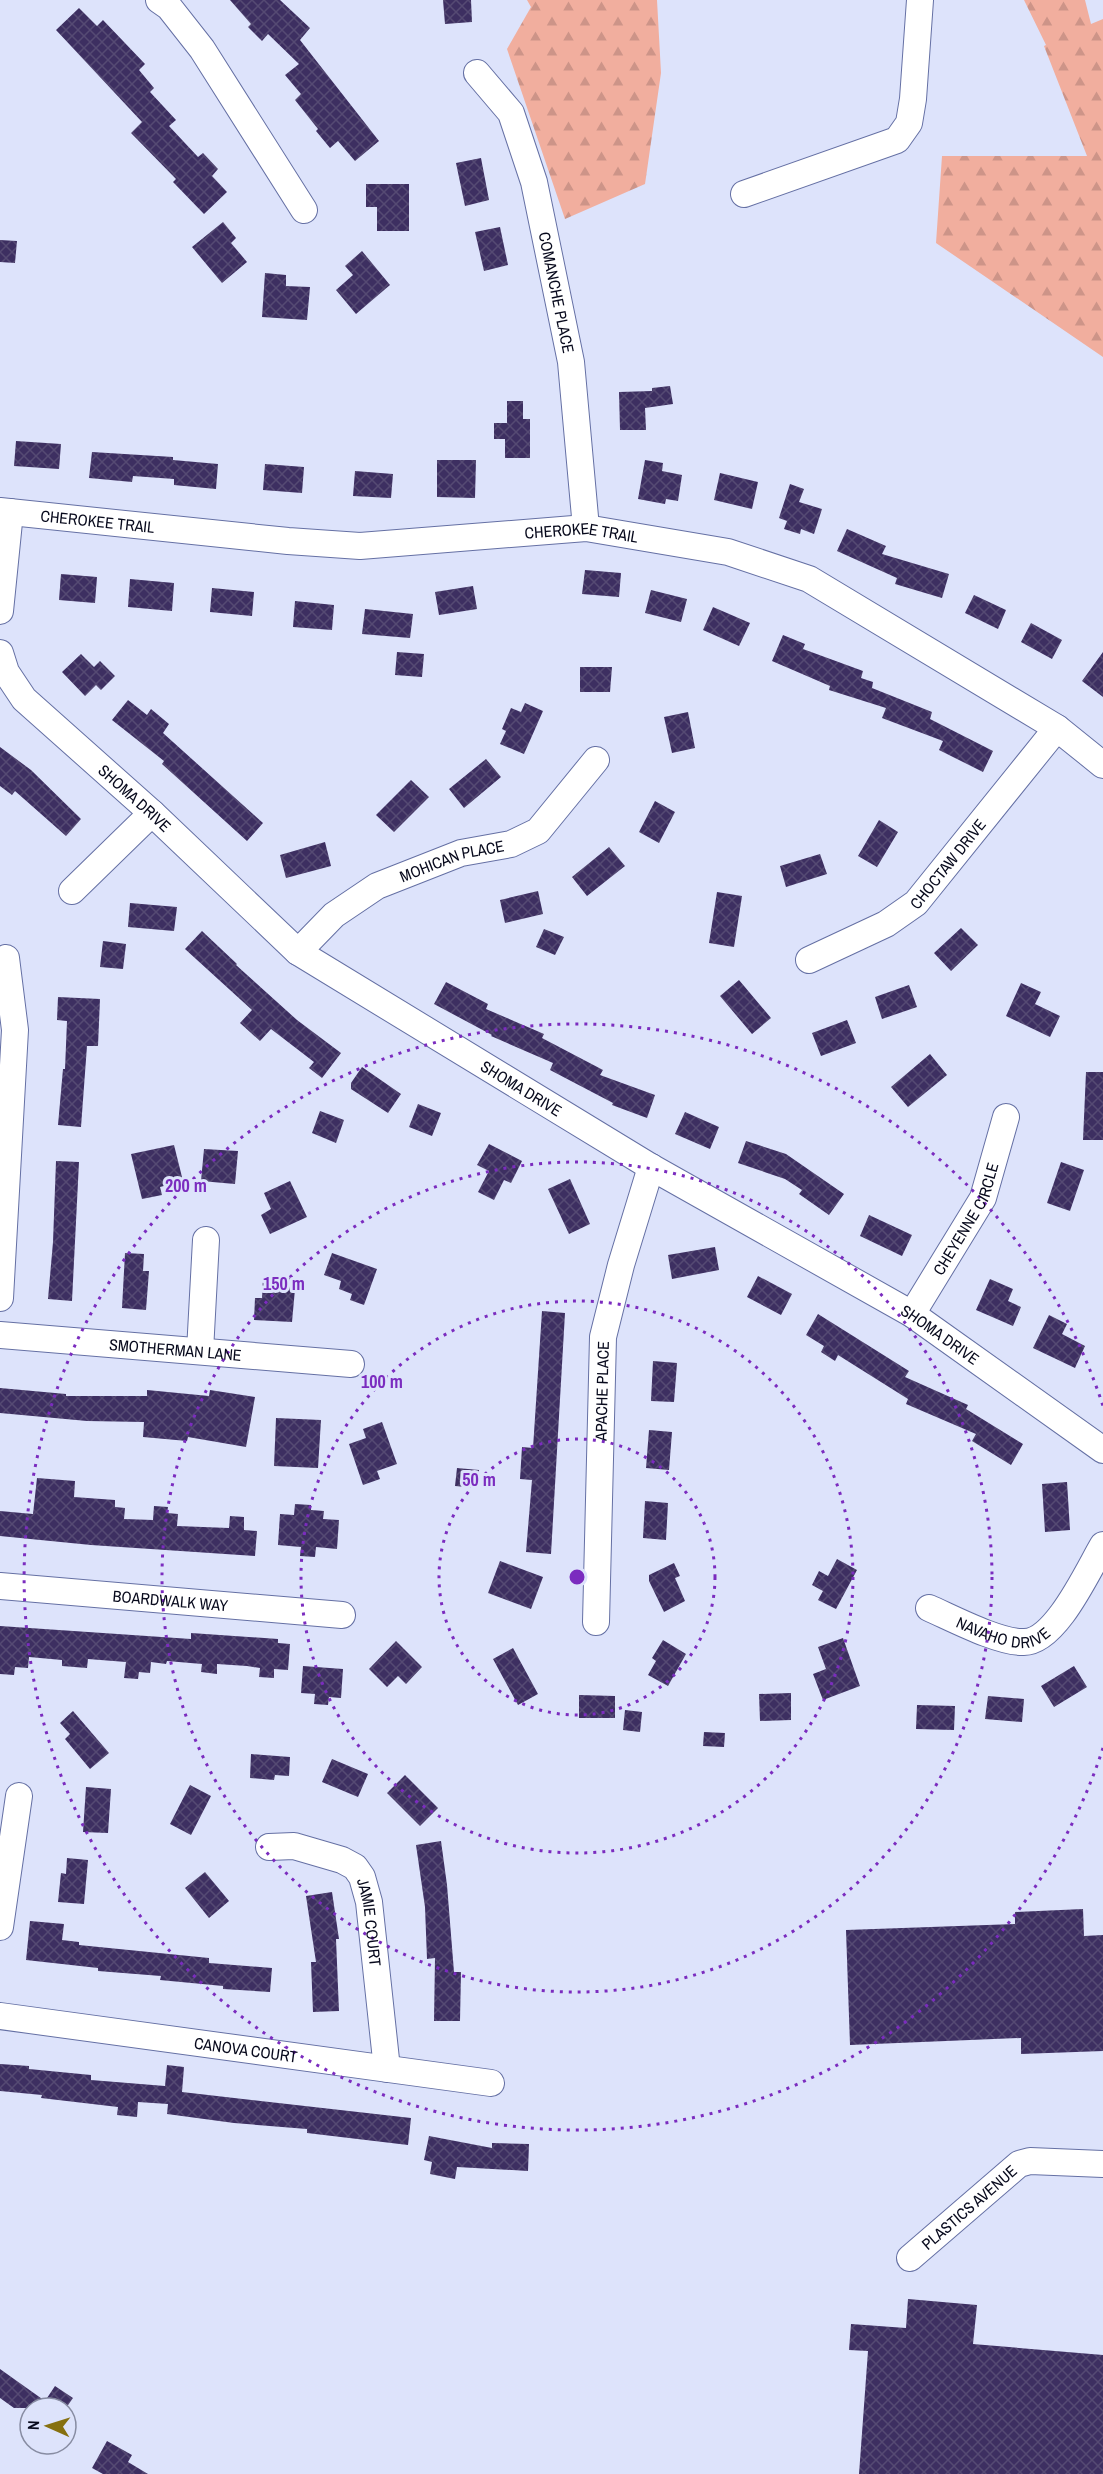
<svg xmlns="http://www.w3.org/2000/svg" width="1103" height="2474" font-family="'Archivo Narrow',sans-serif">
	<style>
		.forest { fill: url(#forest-firs) }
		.building { fill: url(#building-cross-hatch) }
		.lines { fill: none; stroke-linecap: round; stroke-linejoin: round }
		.minor-casing { stroke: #6570a4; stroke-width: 28 }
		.minor { stroke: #fff; stroke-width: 26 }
		.ring { fill: none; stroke: #7b2cbf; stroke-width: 3; stroke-dasharray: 3 6 }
		.labels { text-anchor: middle; stroke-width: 6; stroke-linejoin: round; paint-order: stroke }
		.street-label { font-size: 16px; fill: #07091c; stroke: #dde3fb }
		.centre { fill: #7b2cbf; stroke: #dde3fb; stroke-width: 3 }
		.ring-label { font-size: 18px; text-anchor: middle; font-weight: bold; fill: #7b2cbf; stroke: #dde3fb; stroke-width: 6; stroke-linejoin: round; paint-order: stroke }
	</style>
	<defs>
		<pattern id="forest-firs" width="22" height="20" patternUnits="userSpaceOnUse" patternTransform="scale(1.5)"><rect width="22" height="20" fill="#f1ae9e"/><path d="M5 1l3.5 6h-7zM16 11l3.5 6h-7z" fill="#cd9488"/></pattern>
		<pattern id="building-cross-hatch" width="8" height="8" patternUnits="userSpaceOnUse" patternTransform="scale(1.5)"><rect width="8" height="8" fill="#3d2f61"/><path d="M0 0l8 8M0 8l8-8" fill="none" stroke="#554a73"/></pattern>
	</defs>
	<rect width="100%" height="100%" fill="#dde3fb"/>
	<path class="forest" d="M527 0H657L661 73 645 184 565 219 507 49 531 7Z
		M1024 0H1085L1091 24 1103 19V357L936 243 942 156H1087L1044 46 1046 45Z"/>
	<path class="building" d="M230 0H280L310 28 300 40 379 141 355 161 338 141 330 148 316 131 318 129 295 100 301 94 285 75 299 64 268 34 262 41 248 27 251 24Z
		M443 0H471L472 22 445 24Z
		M79 8 97 26 103 20 145 64 139 70 154 88 150 92 176 120 169 126 198 157 203 153 218 169 212 176 227 192 204 214 173 182 176 179 131 133 142 122 56 30Z
		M481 158 489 200 465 206 456 163Z
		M366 184H409V231H377V207H366Z
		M223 222 236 238 231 243 247 262 222 283 192 247Z
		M500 227 508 265 484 271 475 232Z
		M0 240 17 241 15 263 0 262Z
		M362 251 390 285 356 314 336 290 353 275 345 266Z
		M265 273 286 275V286L310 287 307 320 262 317Z
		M670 386 673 404 645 408 646 430H620L619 392 652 391V388Z
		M507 401H523V419H530V458H505V439H494V423H507Z
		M16 441 61 444 59 469 14 466Z
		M92 452 173 457V460L218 464 216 489 174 485V479L133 476 132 482 89 478Z
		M437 460H476L475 498 437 497Z
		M645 460 663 463 662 471 682 475 678 501 666 499 665 504 638 499Z
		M265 464 304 467 302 493 263 490Z
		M355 471 393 474 391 498 353 496Z
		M720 473 758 482 752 509 714 500Z
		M790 484 804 489 799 502 822 509 814 534 801 529 800 534 784 529 787 521 779 518Z
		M847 529 886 546 882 554 949 574 942 598 895 584 897 578 837 551Z
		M585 570 621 573 619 597 582 594Z
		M61 574 97 577 95 603 59 600Z
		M130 579 174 583 172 611 128 607Z
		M473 586 477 609 439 615 435 592Z
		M212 588 254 592 252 616 210 612Z
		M651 590 687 599 681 622 645 613Z
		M974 595 1006 610 998 629 965 613Z
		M295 601 334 605 332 630 293 627Z
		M713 607 750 623 739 646 703 630Z
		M365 609 413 614 410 638 362 634Z
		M1031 623 1062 640 1052 659 1021 642Z
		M783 635 805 644 803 649 863 671 861 678 873 682 872 688 932 712 930 719 993 751 983 772 939 750 943 741 882 718 886 708 829 690 830 686 772 661Z
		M397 652 424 654 422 677 395 675Z
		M1103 652V697L1082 681Z
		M81 654 94 667 100 661 115 676 101 690 96 685 85 696 62 672Z
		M580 667H612L610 692H580Z
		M128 700 147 715 151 709 169 724 163 733 263 823 247 841 162 764 164 761 112 720Z
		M525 703 543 711 524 754 500 744 506 731 502 729 511 708 521 712Z
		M688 712 695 748 672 753 664 717Z
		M0 747 31 770 81 819 66 836 15 791 12 795 0 786Z
		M486 759 501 777 464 808 449 789Z
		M411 780 429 797 394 832 376 815Z
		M655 801 675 812 659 843 639 832Z
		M879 820 898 832 877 867 858 856Z
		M325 842 331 866 286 878 280 855Z
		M609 847 625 866 587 896 572 877Z
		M820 854 827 874 786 887 780 866Z
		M538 891 543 914 505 923 500 900Z
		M717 892 742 896 734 947 709 943Z
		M130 903 177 907 174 931 128 927Z
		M961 928 978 945 951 971 934 953Z
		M544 929 564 937 555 955 536 947Z
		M202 931 237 964 236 965 297 1020 341 1053 322 1078 309 1068 314 1062 271 1029 260 1041 240 1023 252 1010 185 949Z
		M103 941 126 944 123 969 100 967Z
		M739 980 771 1018 752 1034 720 996Z
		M446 982 488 1004 486 1009 544 1034 542 1038 603 1070 600 1075 655 1095 647 1118 612 1105 613 1103 550 1070 553 1063 491 1036 492 1035 434 1004Z
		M1021 983 1041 992 1035 1004 1060 1016 1050 1037 1006 1016Z
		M909 985 917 1007 882 1019 875 997Z
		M58 997 100 999 98 1046H87L81 1127 58 1125 63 1069H65L67 1021 57 1020Z
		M847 1020 856 1043 821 1056 812 1033Z
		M930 1054 947 1075 908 1107 891 1087Z
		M362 1067 401 1094 388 1113 351 1089V1083Z
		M1086 1072H1103V1140H1083Z
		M418 1104 441 1113 432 1136 409 1127Z
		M320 1111 344 1120 336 1143 312 1133Z
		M685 1112 719 1127 710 1149 675 1134Z
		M746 1141 786 1154 844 1194 829 1215 799 1194 802 1190 785 1179 738 1163Z
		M489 1144 522 1161 511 1183 504 1180 494 1200 478 1192 489 1171 477 1165Z
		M174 1145 183 1181 160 1187 162 1195 142 1199 131 1154Z
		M204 1149 238 1151 235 1184 201 1181Z
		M56 1161 79 1162 72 1301 48 1299 53 1242Z
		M1061 1162 1084 1170 1070 1211 1047 1203Z
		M570 1179 590 1224 569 1234 548 1189Z
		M290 1181 307 1217 270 1234 261 1215 271 1209 264 1193Z
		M869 1215 912 1235 902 1256 860 1236Z
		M715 1247 719 1270 672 1279 668 1255Z
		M125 1253 144 1254 143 1271H149L146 1310 122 1308Z
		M332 1253 377 1269 364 1305 350 1300 352 1294 339 1289 341 1281 324 1275Z
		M263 1276 296 1278 292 1322 254 1320 255 1298H262Z
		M758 1276 792 1294 781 1315 747 1297Z
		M990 1279 1013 1289 1008 1301 1021 1307 1013 1326 976 1310Z
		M542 1311 565 1313 551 1554 526 1552 532 1480 520 1479 522 1447 533 1448Z
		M818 1314 909 1371 905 1377 968 1405 966 1409 1023 1444 1011 1465 972 1441 976 1434 906 1404 908 1399 838 1355 835 1361 821 1352 824 1346 806 1335Z
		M1049 1315 1067 1324 1062 1334 1085 1346 1075 1368 1033 1348Z
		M653 1361 677 1363 674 1402 651 1401Z
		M0 1388 66 1394V1396H147V1390L209 1396 210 1390 255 1397 246 1447 188 1437 187 1441 143 1437 144 1422 87 1421 0 1413Z
		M276 1418 321 1420 318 1468 274 1466Z
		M382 1422 397 1464 377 1471 380 1479 363 1485 349 1444 366 1438 363 1429Z
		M649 1430 672 1432 669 1470 646 1468Z
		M457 1468 479 1470 477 1488 455 1486Z
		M37 1478 75 1481 74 1497 115 1500V1507L125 1508 124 1519 153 1520 154 1506 168 1507 167 1513 178 1514 177 1526 229 1528 230 1516 244 1517V1530L257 1531 255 1556 91 1545 0 1536V1511L33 1514Z
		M1067 1482 1070 1530 1045 1532 1042 1484Z
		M645 1501 668 1503 666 1540 643 1538Z
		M295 1504 311 1505V1510L324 1511 323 1519 339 1520 337 1549 316 1547 315 1557 300 1556 301 1547 278 1545 280 1514 294 1515Z
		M837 1559 857 1570 836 1609 818 1600 823 1591 812 1585 819 1571 828 1576Z
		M500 1561 543 1577 531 1609 488 1593Z
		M674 1563 680 1576 675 1578 685 1601 664 1612 649 1581V1575Z
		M0 1626 191 1639V1633L278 1639V1643L290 1644 288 1670 274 1669V1678L259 1677 260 1668 247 1666 217 1664V1674L201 1672 202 1664 167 1661 166 1664 151 1662 150 1673 139 1672 138 1679 124 1678 126 1662 88 1659 87 1668 62 1666V1660L29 1657 28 1668 15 1667 14 1675 0 1674Z
		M843 1638 860 1686 823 1700 813 1674 826 1669 818 1647Z
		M663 1640 686 1654 668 1686 648 1675 656 1661 652 1658Z
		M396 1641 422 1667 406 1684 398 1676 387 1687 369 1669Z
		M513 1648 538 1694 518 1705 493 1659Z
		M303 1666 343 1669 341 1698 329 1697 328 1705 314 1704 315 1694 301 1693Z
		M1074 1666 1087 1687 1054 1707 1041 1686Z
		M791 1693V1720L760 1721 759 1694Z
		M579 1695 615 1696V1718H579Z
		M988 1696 1024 1699 1022 1722 985 1719Z
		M917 1705 955 1706 954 1730 916 1729Z
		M625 1710 642 1712 640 1732 623 1730Z
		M73 1711 109 1753 90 1769 65 1739 70 1734 60 1723Z
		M704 1732 725 1733 724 1747 703 1746Z
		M251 1754 290 1757 289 1776 275 1775 274 1780 250 1778Z
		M332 1759 368 1774 358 1797 322 1782Z
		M405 1775 438 1808 420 1826 387 1793Z
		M190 1785 211 1796 191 1835 170 1824Z
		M86 1787 111 1789 108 1833 83 1832Z
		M441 1841 447 1885 454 1972H461L460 2021H434L435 1958 427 1959 425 1907 416 1845Z
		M67 1858 88 1860 84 1904 58 1902 61 1873 66 1874Z
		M205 1872 229 1901 209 1918 185 1888Z
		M332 1892 339 1939H336L339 2011 313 2012 311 1962H316L306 1896Z
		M1083 1909 1084 1936 1103 1935V2051L1021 2054V2038L850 2045 846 1930 1015 1924V1912Z
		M30 1921 64 1924 62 1940 79 1942V1945L209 1958V1963L272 1968 270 1992 223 1989V1986L160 1980 161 1976 98 1971V1968L26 1960Z
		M0 2064 29 2066V2069L91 2075V2080L165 2086 167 2065 184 2067 182 2092 411 2118 408 2145 307 2133V2129L234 2123 167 2114 168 2104 138 2102 137 2117 117 2115 118 2107 41 2098 42 2095 0 2091Z
		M429 2136 492 2148V2143L529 2144 528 2171 457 2167 455 2179 430 2174 432 2162 424 2160Z
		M908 2299 977 2305 973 2344 1103 2355V2474H859L868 2351 849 2350 851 2324 906 2328Z
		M0 2369 45 2401 55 2386 73 2398 66 2408H14L0 2398Z
		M107 2441 132 2455 128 2462 148 2474H103L92 2468Z"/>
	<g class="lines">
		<g class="minor-casing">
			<g id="minor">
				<path d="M159 0 169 7 202 49 304 210"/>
				<path id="s1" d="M477 73 511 113 534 182 571 362 586 528"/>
				<path d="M744 194 897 140 909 123 913 99 920 0"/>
				<path id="s2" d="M0 511 288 541 360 546 586 528 728 552 809 579 1057 728 1103 765"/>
				<path d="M0 611 10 512"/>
				<path id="s3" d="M0 653 6 672 24 699 152 813 298 952 651 1167 912 1314 1103 1450"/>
				<path d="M72 891 152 813"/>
				<path id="s4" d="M298 952 334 915 377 886 461 853 511 844 538 831 596 760"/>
				<path id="s5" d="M809 960 886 924 916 903 1057 728"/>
				<path d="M0 1298 15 1030 6 958"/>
				<path id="s6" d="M912 1314 983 1198 1006 1117"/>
				<path id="s7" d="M0 1335 351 1364"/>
				<path d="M200 1351 206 1240"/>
				<path id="s8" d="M0 1586 342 1615"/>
				<path id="s9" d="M929 1608C952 1618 999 1643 1024 1642 1056 1642 1088 1570 1103 1545"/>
				<path id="s10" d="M596 1622 603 1337 621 1265 651 1167"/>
				<path id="s11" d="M269 1847 294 1846 342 1860 355 1867 362 1877 369 1902 387 2069"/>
				<path d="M0 1927 19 1796"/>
				<path id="s12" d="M0 2016 491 2083"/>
				<path id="s13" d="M910 2258 1019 2164 1030 2161 1103 2164"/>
			</g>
		</g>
		<use href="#minor" class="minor"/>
	</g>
	<g class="ring">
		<circle cx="577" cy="1577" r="138"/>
		<circle cx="577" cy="1577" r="276"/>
		<circle cx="577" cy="1577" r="415"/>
		<path d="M1103 1748A553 553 0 1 1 1103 1406"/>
	</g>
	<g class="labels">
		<g class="street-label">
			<text dy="6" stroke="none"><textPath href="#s1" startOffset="238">COMANCHE PLACE</textPath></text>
			<text dy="6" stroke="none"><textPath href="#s2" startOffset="98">CHEROKEE TRAIL</textPath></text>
			<text dy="6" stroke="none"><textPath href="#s2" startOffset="584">CHEROKEE TRAIL</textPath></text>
			<text dy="6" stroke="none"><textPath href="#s3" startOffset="201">SHOMA DRIVE</textPath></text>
			<text dy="6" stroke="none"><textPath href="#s4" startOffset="183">MOHICAN PLACE</textPath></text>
			<text dy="6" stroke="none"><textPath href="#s5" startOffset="172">CHOCTAW DRIVE</textPath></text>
			<text dy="6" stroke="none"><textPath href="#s3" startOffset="687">SHOMA DRIVE</textPath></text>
			<text dy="6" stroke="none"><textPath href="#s6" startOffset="110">CHEYENNE CIRCLE</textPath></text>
			<text dy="6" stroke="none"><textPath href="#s3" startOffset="1173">SHOMA DRIVE</textPath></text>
			<text dy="6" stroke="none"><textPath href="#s7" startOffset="176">SMOTHERMAN LANE</textPath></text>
			<text dy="6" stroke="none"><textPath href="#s10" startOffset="231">APACHE PLACE</textPath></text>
			<text dy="6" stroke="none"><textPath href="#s8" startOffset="171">BOARDWALK WAY</textPath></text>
			<text dy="6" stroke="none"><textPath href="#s9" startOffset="80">NAVAHO DRIVE</textPath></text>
			<text dy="6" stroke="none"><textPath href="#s11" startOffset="148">JAMIE COURT</textPath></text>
			<text dy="6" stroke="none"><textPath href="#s12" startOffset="248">CANOVA COURT</textPath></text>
			<text dy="6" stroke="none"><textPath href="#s13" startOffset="78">PLASTICS AVENUE</textPath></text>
		</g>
	</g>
	<circle cx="577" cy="1577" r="9" class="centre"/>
	<g class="ring-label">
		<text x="186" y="1192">200 m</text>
		<text x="284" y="1290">150 m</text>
		<text x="382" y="1388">100 m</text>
		<text x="479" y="1486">50 m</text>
	</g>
	<g transform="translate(48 2426) rotate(273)"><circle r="28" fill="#dde3fb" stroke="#878ca2" stroke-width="1.5"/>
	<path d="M0-4.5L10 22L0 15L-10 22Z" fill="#867010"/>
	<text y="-9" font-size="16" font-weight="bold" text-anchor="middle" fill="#07091c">N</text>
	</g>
</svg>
